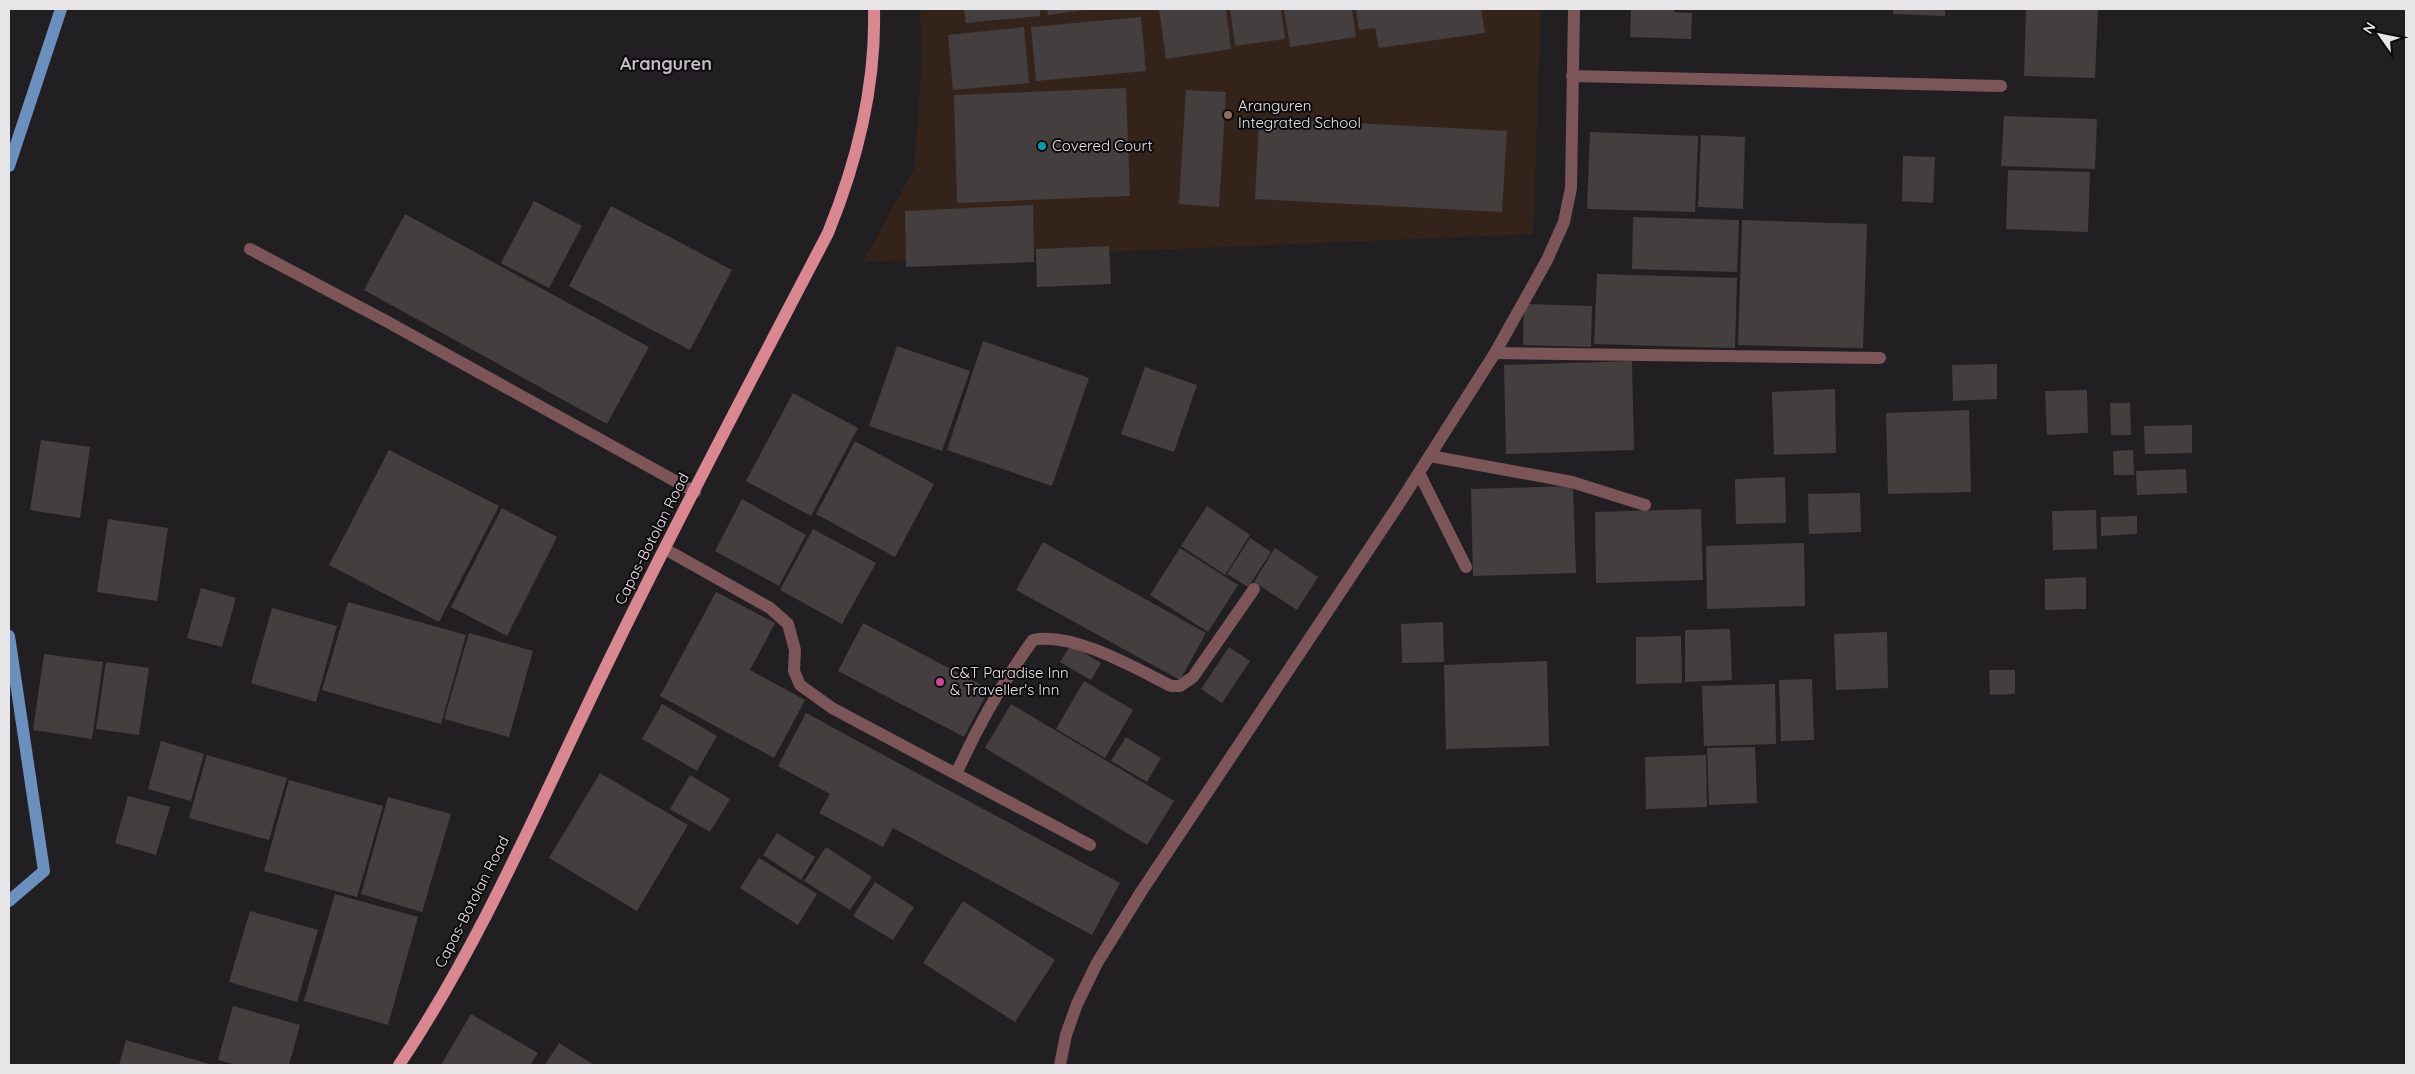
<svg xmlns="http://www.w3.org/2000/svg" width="2415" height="1074" font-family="Quicksand,sans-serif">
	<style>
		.education { fill: #34231b }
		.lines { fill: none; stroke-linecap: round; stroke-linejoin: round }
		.stream { stroke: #6b90bd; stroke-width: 12 }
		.building { fill: #443e3f }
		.service { stroke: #7c5559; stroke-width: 12 }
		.minor { stroke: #7c5559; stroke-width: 12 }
		.tertiary { stroke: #7c5559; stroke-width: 12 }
		.primary { stroke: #d98892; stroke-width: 12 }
		.education-dot { fill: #8d6e63; stroke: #0b090b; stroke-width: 2 }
		.culture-dot { fill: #0f9aa8; stroke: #0b090b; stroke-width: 2 }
		.hotel-dot { fill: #d1479c; stroke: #0b090b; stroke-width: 2 }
		.labels { text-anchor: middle; stroke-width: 4; stroke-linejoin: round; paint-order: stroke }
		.poi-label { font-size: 15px; fill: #e7e5e7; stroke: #0b090b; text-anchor: start }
		.street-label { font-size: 15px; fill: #e7e5e7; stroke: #0b090b }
		.quarter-label { font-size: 18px; font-weight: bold; fill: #c1bcc2; stroke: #0b090b }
	</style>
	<rect width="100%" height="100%" fill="#221f23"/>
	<path class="education" d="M920 9H1541L1533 234 863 262 914 169 922 61Z"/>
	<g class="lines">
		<path class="stream" d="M9 166 61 9
			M9 636 44 871 9 901"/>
	</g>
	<path class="building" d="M964 9H1040V16L966 23Z
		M1047 9H1085V10L1048 15Z
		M1159 9H1226L1231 49 1166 59Z
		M1230 9H1281L1285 39 1235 46Z
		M1284 9H1352L1356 37 1290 47Z
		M1356 9H1481L1485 33 1379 48 1375 28 1359 30Z
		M1631 9H1674V12L1692 13 1691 39 1630 37Z
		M1893 9H1945V16L1893 14Z
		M2026 9H2098L2095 78 2024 76Z
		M1141 17 1146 71 1036 81 1031 27Z
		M1024 27 1029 83 953 90 948 35Z
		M1126 88 1130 196 957 203 954 95Z
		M1186 90 1226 92 1219 207 1179 204Z
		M2004 116 2097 119 2095 169 2001 166Z
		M1259 118 1507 131 1502 212 1255 199Z
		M1590 132 1698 136 1695 212 1587 209Z
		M1701 135 1745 137 1743 209 1698 207Z
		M1903 156 1935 157 1933 203 1902 201Z
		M2008 170 2090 172 2088 232 2006 229Z
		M534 201 582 226 549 288 501 263Z
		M1033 205 1034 262 906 267 905 211Z
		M611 206 732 270 690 350 569 286Z
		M405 214 649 347 607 424 364 290Z
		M1633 217 1739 220 1737 272 1632 269Z
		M1742 220 1867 224 1863 348 1738 345Z
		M1109 246 1111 284 1037 287 1036 249Z
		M1597 274 1737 278 1735 348 1594 344Z
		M1524 304 1592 306 1591 347 1523 345Z
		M983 341 1089 378 1052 486 947 450Z
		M897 346 970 371 942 451 869 426Z
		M1632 361 1634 450 1506 454 1504 365Z
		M1997 364V399L1953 401 1952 365Z
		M1145 367 1197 385 1174 452 1121 434Z
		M1835 389 1836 453 1774 455 1772 392Z
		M2087 390 2088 433 2047 435 2045 391Z
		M793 393 858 428 811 516 746 481Z
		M2110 403H2130L2131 435H2111Z
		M1969 410 1971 492 1888 494 1886 413Z
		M2192 425V453L2145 454 2144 426Z
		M41 440 90 447 80 518 30 510Z
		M855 441 934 484 895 557 816 514Z
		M389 450 499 506 439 622 329 565Z
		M2133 450 2134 475H2114L2113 451Z
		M2186 469 2187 493 2137 495 2136 471Z
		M1785 477 1786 523 1736 524 1735 479Z
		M1573 486 1576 573 1473 576 1471 489Z
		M1860 493 1861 532 1809 534 1808 494Z
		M742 499 806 535 779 586 715 551Z
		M1207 506 1250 535 1225 575 1181 546Z
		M502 508 557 537 507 636 451 607Z
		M1701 509 1703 580 1596 583 1595 512Z
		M2096 510 2097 549 2053 550 2052 511Z
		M2137 516V534L2101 536V517Z
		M108 519 168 528 157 601 97 592Z
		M813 529 876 563 842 624 780 590Z
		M1250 538 1271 552 1248 587 1227 574Z
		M1043 542 1206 633 1180 680 1016 590Z
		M1804 543 1805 606 1707 609 1706 546Z
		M1180 548 1238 585 1208 632 1150 595Z
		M1275 548 1318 577 1297 610 1254 582Z
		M2086 577V609L2045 610V579Z
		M201 588 236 598 222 647 187 638Z
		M716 592 775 623 750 670 805 700 774 758 660 696Z
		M348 602 466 635 441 724 322 690Z
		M272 608 337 626 316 702 251 683Z
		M1443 622 1444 662 1402 663 1401 624Z
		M863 623 989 689 964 737 838 671Z
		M1730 629 1732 680 1685 682V630Z
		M1887 632 1888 688 1836 690 1834 634Z
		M469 633 533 651 509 737 444 719Z
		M1681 636 1682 683 1636 684V637Z
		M1071 645 1101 663 1091 680 1060 662Z
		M1229 647 1250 661 1222 703 1201 689Z
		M44 654 103 662 92 739 33 730Z
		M1547 661 1549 746 1446 749 1444 665Z
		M106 662 149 668 139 735 96 729Z
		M1989 670H2015V694L1990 695Z
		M1812 679 1814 740 1781 741 1779 680Z
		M1084 681 1133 710 1105 758 1056 729Z
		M1775 684 1776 744 1704 746 1702 686Z
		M662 704 717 736 697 771 642 739Z
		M1011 704 1174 801 1147 845 985 748Z
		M806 713 1120 883 1092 935 893 828 883 847 819 813 830 794 778 766Z
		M1126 737 1161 758 1147 782 1111 761Z
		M161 741 204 754 191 801 148 789Z
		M1755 747 1757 803 1709 805 1707 748Z
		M207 755 287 778 269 840 189 818Z
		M1706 755 1707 807 1646 809 1645 757Z
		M600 773 688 825 637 911 549 858Z
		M690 775 730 799 710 832 670 809Z
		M289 780 383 806 357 897 264 871Z
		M128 796 170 807 156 855 115 843Z
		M388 797 451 814 422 912 361 894Z
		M777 833 815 857 801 880 763 855Z
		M826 847 872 877 850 910 804 881Z
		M759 858 817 894 798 925 740 888Z
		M875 882 914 907 893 940 853 916Z
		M335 894 418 917 388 1025 304 1001Z
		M963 901 1055 960 1015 1022 923 963Z
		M250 911 318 930 297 1002 229 982Z
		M233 1006 300 1025 289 1065H237L218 1060Z
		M471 1014 538 1053 530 1065H441Z
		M126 1040 213 1065H119Z
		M559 1043 594 1065H545Z"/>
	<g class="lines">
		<path class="service" d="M1572 76 2001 86
			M250 249 386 321 695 492
			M1430 456 1572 482 1645 505
			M1419 473 1466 567
			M665 549 770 608 788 624 795 650 794 671 800 685 832 708 956 774C977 728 1003 681 1033 640 1072 631 1137 669 1171 686H1180L1193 677 1254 589
			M956 774 1090 845"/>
		<path class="minor" d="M1495 353 1880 358"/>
		<path class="tertiary" d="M1060 1065 1066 1035 1077 1004 1097 963 1141 892 1397 507 1495 353 1547 260 1564 222 1571 188 1574 9"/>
		<path class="primary" d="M399 1065C486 935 546 788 615 648 683 508 756 371 828 233 857 162 876 86 874 9"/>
	</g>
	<circle class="education-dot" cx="1228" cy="115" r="5"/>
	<circle class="culture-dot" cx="1042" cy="146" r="5"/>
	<circle class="hotel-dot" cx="940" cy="682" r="5"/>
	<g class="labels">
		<g class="poi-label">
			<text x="1238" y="111">Aranguren<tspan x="1238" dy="17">Integrated School</tspan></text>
			<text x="1052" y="151">Covered Court</text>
			<text x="950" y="678">C&amp;T Paradise Inn<tspan x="950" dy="17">&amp; Traveller's Inn</tspan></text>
		</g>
		<g class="street-label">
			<text transform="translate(652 539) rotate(-63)" y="5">Capas-Botolan Road</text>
			<text transform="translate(472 902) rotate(-63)" y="5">Capas-Botolan Road</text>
		</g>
		<g class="quarter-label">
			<text x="666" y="70">Aranguren</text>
		</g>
	</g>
	<rect width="2415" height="1074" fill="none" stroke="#e7e5e7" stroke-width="20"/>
	<g transform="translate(2380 35) rotate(303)" stroke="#0b090b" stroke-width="4" paint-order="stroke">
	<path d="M0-4L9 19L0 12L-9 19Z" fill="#e7e5e7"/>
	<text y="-8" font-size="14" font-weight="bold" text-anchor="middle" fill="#e7e5e7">N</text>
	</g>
</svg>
